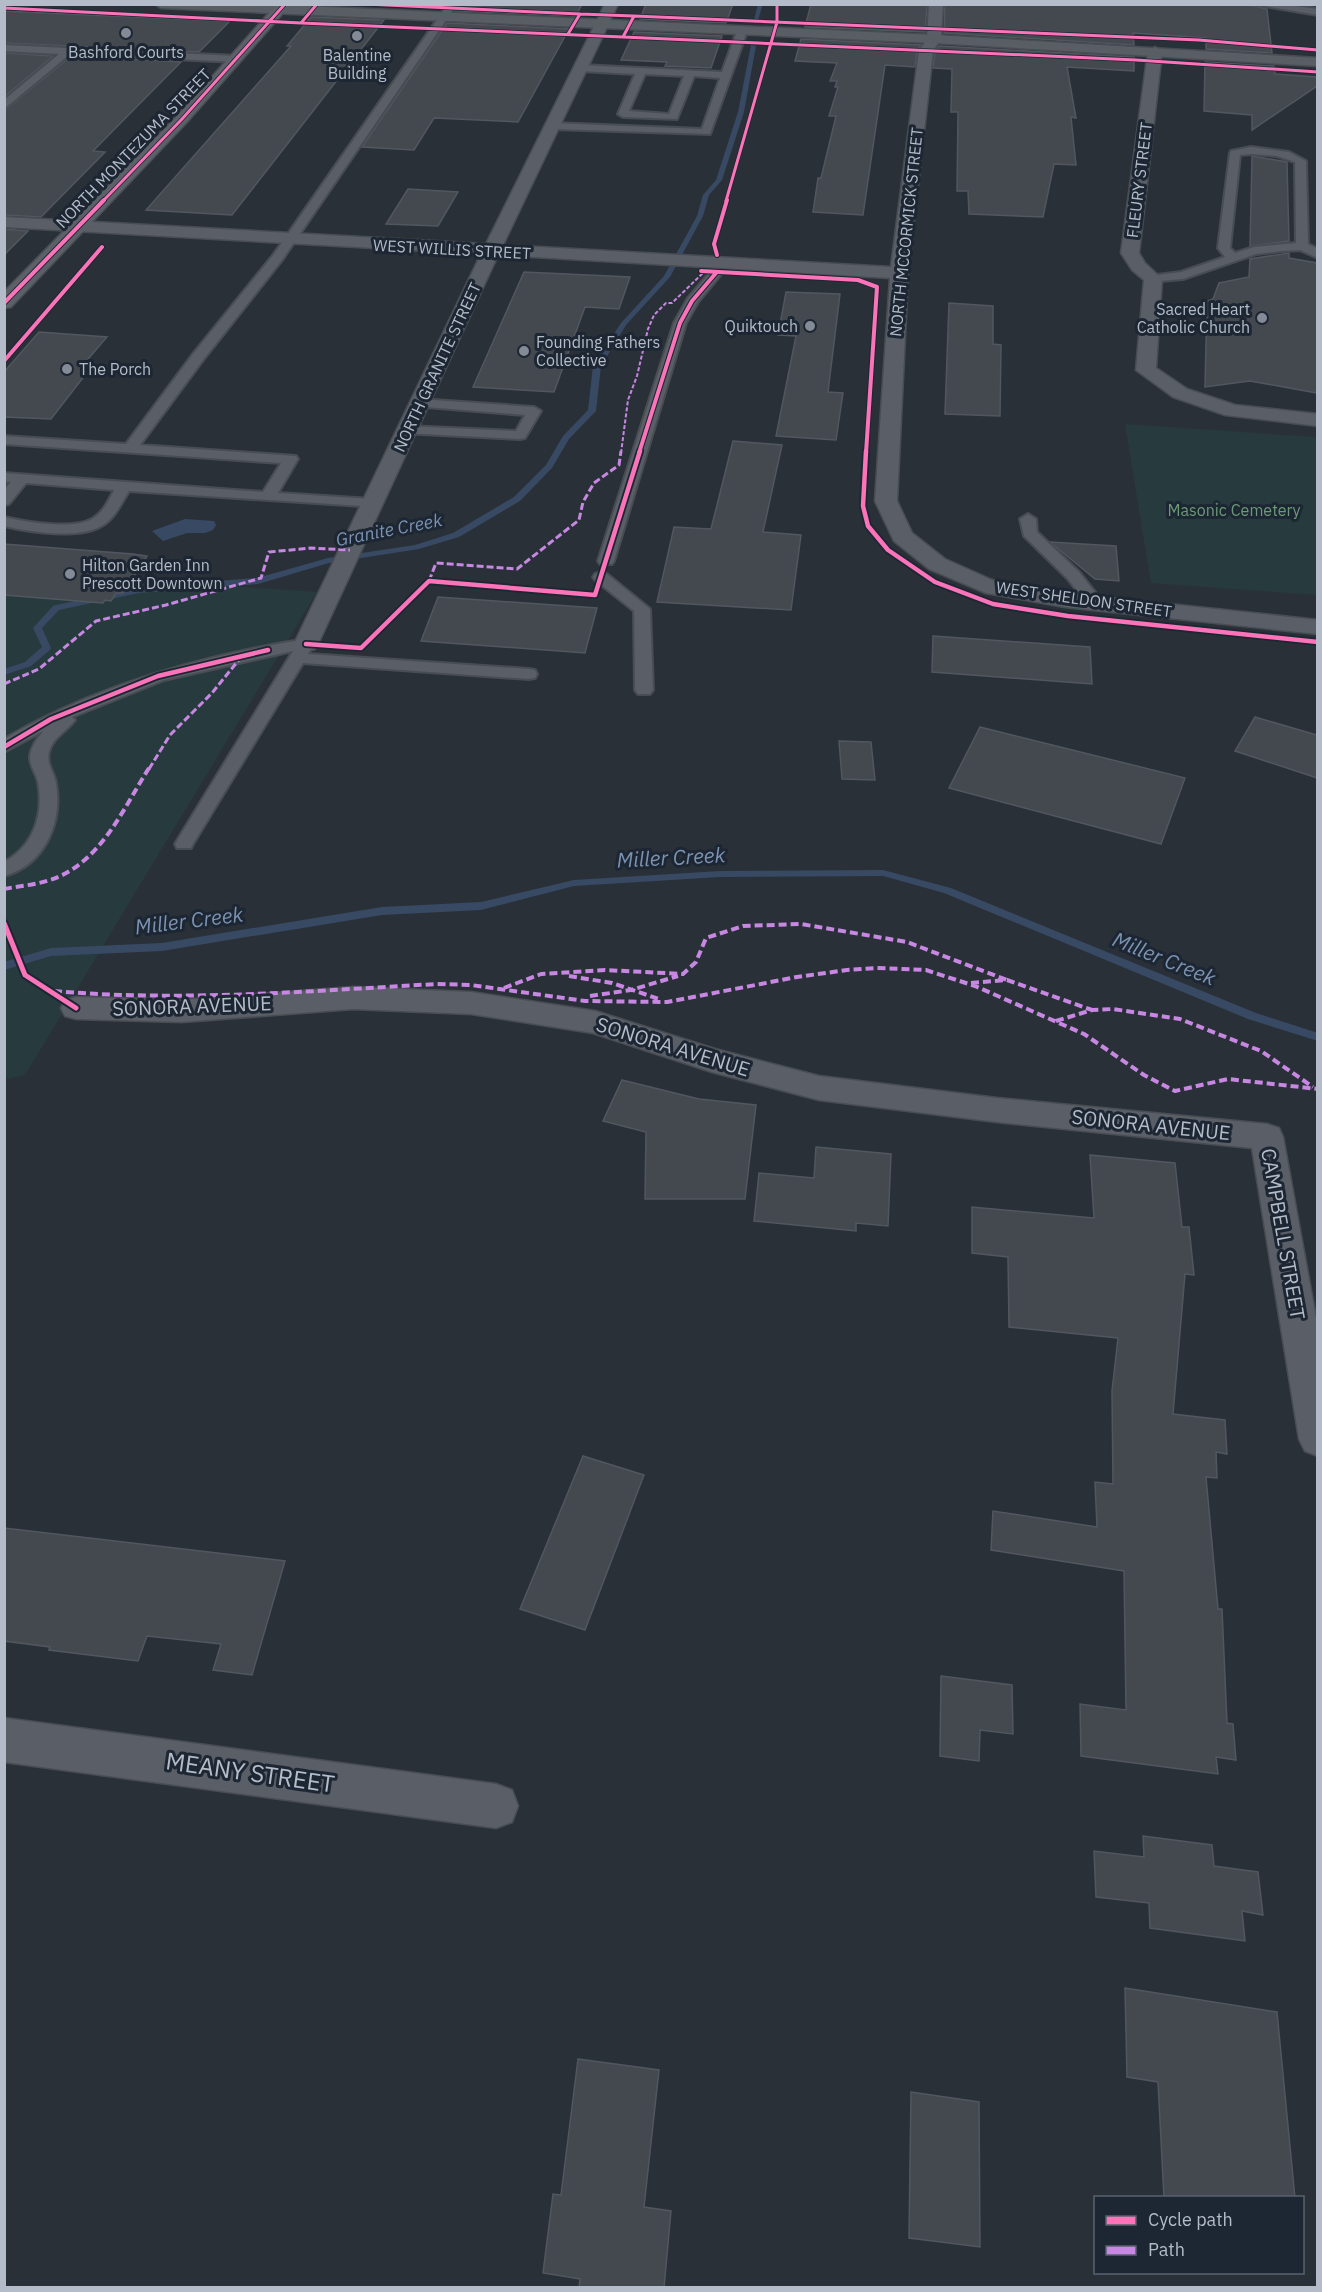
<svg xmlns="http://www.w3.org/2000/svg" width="1322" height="2292" font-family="'IBM Plex Sans',sans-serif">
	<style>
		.green { fill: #273a3e }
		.water { fill: #384963 }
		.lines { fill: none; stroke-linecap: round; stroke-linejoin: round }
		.stream { fill: #384963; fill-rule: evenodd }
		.building { fill: #444950; stroke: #52575f; stroke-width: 1.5 }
		.service-casing { stroke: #484c53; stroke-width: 4 }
		.minor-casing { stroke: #484c53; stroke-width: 3 }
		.secondary-casing { stroke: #484c53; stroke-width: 3 }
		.primary-casing { stroke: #484c55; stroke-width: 3 }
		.service { fill: #5a5e66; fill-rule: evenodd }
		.minor { fill: #5a5e66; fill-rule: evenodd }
		.secondary { fill: #595d64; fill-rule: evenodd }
		.primary { fill: #5c6168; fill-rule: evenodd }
		.quiet-far2 { stroke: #c787e3; stroke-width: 2; stroke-dasharray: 4 2; stroke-linecap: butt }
		.quiet-far1 { stroke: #c787e3; stroke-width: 3; stroke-dasharray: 7 3; stroke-linecap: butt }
		.quiet { stroke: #c787e3; stroke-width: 4; stroke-dasharray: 8 4; stroke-linecap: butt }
		.cycleway-far3-casing { stroke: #1d2633; stroke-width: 4.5 }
		.cycleway-far2-casing { stroke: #1d2633; stroke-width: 6 }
		.cycleway-far1-casing { stroke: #1d2633; stroke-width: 8 }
		.cycleway-casing { stroke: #1d2633; stroke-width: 9 }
		.cycleway-far3 { stroke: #fb73b8; stroke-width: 3 }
		.cycleway-far2 { stroke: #fb73b8; stroke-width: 4 }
		.cycleway-far1 { stroke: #fb73b8; stroke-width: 4.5 }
		.cycleway { stroke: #fb73b8; stroke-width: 5 }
		.poi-dot { fill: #848b96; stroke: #1d2633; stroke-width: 2 }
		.labels { text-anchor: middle; stroke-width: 6; stroke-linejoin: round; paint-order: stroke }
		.far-poi-label { font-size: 16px; fill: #b4bcc9; stroke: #1d2633; text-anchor: start }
		.far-street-label { font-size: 16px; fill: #b4bcc9; stroke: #1d2633 }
		.far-park-label { font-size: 16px; fill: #6b9a76; stroke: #1d2633 }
		.far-water-label { font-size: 18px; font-style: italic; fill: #7c92b1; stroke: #1d2633 }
		.street-label { font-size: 20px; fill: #b4bcc9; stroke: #1d2633 }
		.water-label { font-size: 21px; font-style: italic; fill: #7c92b1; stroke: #1d2633 }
		.near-street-label { font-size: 24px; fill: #b4bcc9; stroke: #1d2633 }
	</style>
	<rect width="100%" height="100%" fill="#2a3038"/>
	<path class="green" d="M1125 424 1315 437 1318 451 1317 595 1151 583Z
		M152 581 317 592 25 1075 5 1079 4 588 85 594Z"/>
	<path class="water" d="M185 519 214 521 216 525 213 530 205 533H187L163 541 152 531Z"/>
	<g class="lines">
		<path class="stream" d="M758 4H763L758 20 756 21 754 20Z
			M751 45 756 46 744 112 722 180 709 195 703 216 670 277 626 325 601 366 596 411 569 439 552 468 520 501 459 537 419 549 329 563 258 584 139 593 59 610 42 628 51 648 50 650 31 666 4 675V669L25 662 42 647 33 628 53 606 56 605 139 587 257 578 328 558 415 545 453 533 514 497 546 465 563 436 588 410 593 366 621 323 664 276 697 216 703 195 716 180 738 112Z
			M883 870 951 888 1256 1013 1318 1033V1041L1248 1019 944 893 883 876 720 877 574 886 481 910 382 915 162 951 51 956 4 970V962L51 948 162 943 382 907 481 902 574 880 720 871Z"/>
	</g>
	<path class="building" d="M460 4H582L576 16 455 11Z
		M646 4H733L726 23 640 19Z
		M811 4H927L925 32 805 27Z
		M945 4 1250 5 1267 9 1272 53 1206 49V38L1133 33 1134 45 944 33Z
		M4 11 90 15 230 21 199 52 4 43Z
		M311 17 384 20 232 215 146 210 291 46H287Z
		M447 23 569 29 518 122 434 118 414 150 362 147Z
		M634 32 722 36 711 68 665 66 667 62 621 60Z
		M801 39 921 45 917 51 915 67 885 65 863 215 813 212 818 178H821L836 116H829L838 87H835L837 81H830L837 63 795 61Z
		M939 46 1134 57V71L1067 67 1076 118 1071 117 1076 165 1054 164 1043 217 969 214 968 191H957L958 112H951L952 69 933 68 935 52Z
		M4 53 53 56 4 97Z
		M71 56 181 62 93 151 105 152 41 217 4 215V111Z
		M1205 62 1274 66 1275 74 1317 77V86L1252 130V115L1204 111Z
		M1252 156 1287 162 1289 241 1250 246Z
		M408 189 458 192 438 226 386 224Z
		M4 229 28 231 4 255Z
		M1289 253V258L1317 263V393L1250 381 1205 387 1207 301 1213 299 1219 283 1249 277 1250 259Z
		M524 272 630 277 619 309 585 307 554 392 473 387Z
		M786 292 840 294 828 392 843 393 836 440 776 436 796 336 778 335Z
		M949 303 993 306V344L1001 345 1000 416 945 414Z
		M39 332 107 337 83 365 92 366 51 419 4 417V372Z
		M733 441 782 445 763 532 801 535 791 610 657 602 674 527 711 529Z
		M1050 542 1116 546 1119 581 1095 579Z
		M4 544 133 554 147 556 123 593H116L111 601 105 600 103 603 4 595Z
		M438 597 597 608 585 653 421 641Z
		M933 636 1090 647 1092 684 932 672Z
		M1255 717 1317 735V778L1235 751Z
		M980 727 1185 778 1161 844 949 788Z
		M839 741 871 742 875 780 842 779Z
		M622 1080 699 1099 756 1105 745 1199H645L646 1132 603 1121Z
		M816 1147 891 1154 888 1226 856 1223V1231L754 1221 759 1173 814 1178Z
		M1090 1155 1175 1163 1182 1227H1189L1194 1275 1185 1274 1173 1414 1225 1420 1227 1454 1216 1452 1217 1478 1206 1477 1218 1609H1222L1227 1723 1233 1724 1236 1760 1216 1757 1218 1774 1081 1756 1080 1704 1126 1710 1124 1571 991 1550 993 1511 1097 1527 1095 1482 1113 1484 1112 1391 1118 1338 1009 1327 1008 1257 972 1253V1207L1094 1218Z
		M583 1456 644 1475 585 1630 520 1609Z
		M4 1528 285 1561 252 1675 213 1670 221 1644 147 1636 138 1661 49 1650 50 1647 4 1641Z
		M941 1676 1012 1685 1013 1734 980 1730 979 1761 940 1756Z
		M1143 1836 1212 1845 1214 1866 1258 1872 1263 1915 1242 1911 1245 1941 1150 1928 1149 1903 1096 1897 1094 1851 1144 1857Z
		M1125 1988 1277 2012 1295 2198H1164L1158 2082 1127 2077Z
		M578 2059 659 2070 644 2207 671 2211 664 2288H579L580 2279 543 2273 553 2194 561 2195Z
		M911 2092 979 2102 980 2247 909 2238Z"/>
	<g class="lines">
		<g class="service-casing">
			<path id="service" d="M448 4H457L282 260 203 360 140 445 296 456 298 459 278 493 372 499 377 501 380 504 377 507 129 491C122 502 115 518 103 525 80 540 30 532 4 526V517C26 522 72 530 92 519 103 513 109 500 114 490L26 483 9 504 4 505V490L11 482 4 481V473L263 492 281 463 4 444V436L126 444 193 354 274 254Z
				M1252 4H1281L1318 9V15Z
				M742 28 747 31 710 134 553 129 548 126 553 123 702 129 720 78 694 76 677 119 623 117 618 114 635 74 581 71 576 68 581 65 722 72 737 31ZM645 74 684 76 669 114 629 111Z
				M4 45 237 56 242 59 237 62 70 54 4 109V100L59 54 4 51Z
				M1251 147 1289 152 1306 161 1308 244 1318 249V258L1300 250 1282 251 1256 254 1183 279 1149 282 1147 279 1149 276 1181 272 1225 257 1218 248 1230 153 1231 151ZM1251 154 1277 156 1295 162 1296 243 1254 247 1235 253 1230 248 1240 155Z
				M716 269 722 273 698 302 686 323 614 561 612 564H600L598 561 674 323 688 298 712 270Z
				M419 399 534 407 541 411 525 438 520 439 402 433 400 430 402 427 407 426 516 431 525 415 414 406 412 403Z
				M1028 514 1036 519 1037 532 1079 572 1102 601 1104 604 1102 607H1090L1067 578 1024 536 1020 519Z
				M601 572 607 574 650 609 653 690 650 694H638L635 690 634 611 595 580 593 577 595 574Z
				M306 639 314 644 308 654 529 669 535 670 537 674 535 678 529 679 303 663 193 844 191 848H177L175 844 293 651 164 680 72 717 75 720C66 732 53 737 49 752 46 764 54 772 56 783 63 822 45 865 4 876V862C34 846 44 814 38 782 36 773 29 765 30 756 31 746 38 738 43 731L4 752V739C97 685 201 656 306 639Z"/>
		</g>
		<g class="minor-casing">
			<path id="minor" d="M605 4H618L503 245 891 267 919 51 927 39 929 4H943L941 39 933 51 908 273 897 501 912 533 945 559 992 580 1065 593 1318 620V634L1065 607 986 593 929 569 894 541 875 501 890 278 498 255 318 644 315 649 306 651 297 649 294 644 481 254 4 227V217L486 244Z
				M1155 47 1162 51 1139 253 1145 263 1162 279 1156 368 1187 389 1235 405 1318 414V426L1225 415 1173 397 1136 370 1144 280 1132 270 1121 253 1148 51Z
				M353 987 471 992 595 1011 715 1049 819 1076 997 1098 1267 1124 1279 1128 1283 1137 1318 1329V1456L1305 1451 1299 1439 1252 1148 997 1122 819 1100 712 1072 593 1033 471 1014 353 1009 182 1022 76 1019 65 1016 61 1008 65 1000 76 997 182 1000Z
				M4 1718 496 1784 512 1790 518 1806 512 1822 496 1828 4 1762Z"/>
		</g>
		<g class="secondary-casing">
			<path id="secondary" d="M155 4H262L934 35 1318 58V66L934 43 161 8Z"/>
		</g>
		<g class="primary-casing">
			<path id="primary" d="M277 4H291L187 122 11 307 4 308V292L177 116Z"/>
		</g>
		<use href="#service" class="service"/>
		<use href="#minor" class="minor"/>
		<use href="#secondary" class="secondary"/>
		<use href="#primary" class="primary"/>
		<path class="quiet-far2" d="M621 453 628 400 637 376 648 329 654 315 666 303H672L705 271"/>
		<path class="quiet-far1" d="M429 581 436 563 517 569 579 520 583 502 594 483 619 465 621 451
			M4 684 39 669 96 621 166 605 261 578 269 552 311 548 350 550
			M149 769 170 735 212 693 242 656"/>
		<path class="quiet" d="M4 889C19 886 35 885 50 880 100 864 123 809 149 768
			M569 976 612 983 659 999
			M971 983 1007 980 1092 1010
			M504 988 541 974 605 970 683 974 696 962 706 938 743 926 801 924 907 942 1007 980
			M54 991C182 1002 309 991 437 984L471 985 585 1001 667 1002 797 977 847 970 877 968 926 970 975 986 1084 1034 1144 1075 1175 1091 1228 1079 1318 1089
			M590 996 631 990 678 976
			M1056 1021 1092 1010 1113 1009 1180 1019 1261 1051 1313 1087"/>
		<g class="cycleway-far3-casing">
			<path id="cycleway-far3" d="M365 4 580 14
				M4 8 301 23 317 4
				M634 16 1199 40 1318 50
				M301 23 623 37 634 16 580 14 568 34
				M623 37 1136 60 1318 72
				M103 201 182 119 285 4
				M726 201 777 22V4"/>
		</g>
		<g class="cycleway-far2-casing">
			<path id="cycleway-far2" d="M717 255 714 244 727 200
				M701 271 858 280 877 287 866 453
				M4 303 104 200
				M4 361 102 247
				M639 453 680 323 692 301 716 273"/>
		</g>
		<g class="cycleway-far1-casing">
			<path id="cycleway-far1" d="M866 451 863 506 868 526 888 550 935 582 993 604 1068 616 1318 642
				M306 644 361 648 429 581 595 595 640 451
				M4 747 51 719 158 676 268 650"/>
		</g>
		<g class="cycleway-casing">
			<path id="cycleway" d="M4 923 25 975 76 1008"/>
		</g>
		<use href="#cycleway-far3" class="cycleway-far3"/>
		<use href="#cycleway-far2" class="cycleway-far2"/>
		<use href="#cycleway-far1" class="cycleway-far1"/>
		<use href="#cycleway" class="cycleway"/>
	</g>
	<g class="poi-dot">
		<circle cx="126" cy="33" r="6"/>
		<circle cx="357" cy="36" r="6"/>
		<circle cx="1262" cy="318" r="6"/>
		<circle cx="810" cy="326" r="6"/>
		<circle cx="524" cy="351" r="6"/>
		<circle cx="67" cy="369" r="6"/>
		<circle cx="70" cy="574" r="6"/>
	</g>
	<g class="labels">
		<g class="far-poi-label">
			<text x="126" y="58" text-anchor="middle">Bashford Courts</text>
			<text x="357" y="61" text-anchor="middle">Balentine<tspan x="357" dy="18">Building</tspan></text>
			<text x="1250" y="315" text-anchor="end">Sacred Heart<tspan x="1250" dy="18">Catholic Church</tspan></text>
			<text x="798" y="332" text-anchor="end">Quiktouch</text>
			<text x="536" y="348">Founding Fathers<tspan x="536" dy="18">Collective</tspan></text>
			<text x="79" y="375">The Porch</text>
			<text x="82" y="571">Hilton Garden Inn<tspan x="82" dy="18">Prescott Downtown</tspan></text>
		</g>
		<g class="far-street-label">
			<text transform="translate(133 148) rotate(-46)" y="6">NORTH MONTEZUMA STREET</text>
			<text transform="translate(1139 180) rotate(-83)" y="6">FLEURY STREET</text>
			<text transform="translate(906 232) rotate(-84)" y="6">NORTH MCCORMICK STREET</text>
			<text transform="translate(452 249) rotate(3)" y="6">WEST WILLIS STREET</text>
			<text transform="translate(437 367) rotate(-65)" y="6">NORTH GRANITE STREET</text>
			<text transform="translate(1084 599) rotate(8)" y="6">WEST SHELDON STREET</text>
		</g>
		<g class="far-park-label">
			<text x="1234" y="516">Masonic Cemetery</text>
		</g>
		<g class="far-water-label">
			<text transform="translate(389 530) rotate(-11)" y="6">Granite Creek</text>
		</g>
		<g class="street-label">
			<text transform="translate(192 1006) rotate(-2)" y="7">SONORA AVENUE</text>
			<text transform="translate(673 1047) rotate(17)" y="7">SONORA AVENUE</text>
			<text transform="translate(1151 1125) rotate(6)" y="7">SONORA AVENUE</text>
			<text transform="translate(1283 1234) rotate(80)" y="7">CAMPBELL STREET</text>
		</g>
		<g class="water-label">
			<text transform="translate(671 858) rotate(-3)" y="7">Miller Creek</text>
			<text transform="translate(189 921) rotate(-7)" y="7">Miller Creek</text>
			<text transform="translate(1164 959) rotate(22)" y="7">Miller Creek</text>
		</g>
		<g class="near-street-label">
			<text transform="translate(250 1773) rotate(8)" y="8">MEANY STREET</text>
		</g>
	</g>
	<rect width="1322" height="2292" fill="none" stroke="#b4bcc9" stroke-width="12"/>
	<rect x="1094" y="2196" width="210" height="78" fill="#1d2633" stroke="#59626f" stroke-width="1.5"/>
	<rect x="1106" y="2216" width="30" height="9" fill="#fb73b8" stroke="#59626f" stroke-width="1.5"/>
	<text x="1148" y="2226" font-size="18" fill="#b4bcc9">Cycle path</text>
	<rect x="1106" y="2246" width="30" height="9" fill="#c787e3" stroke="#59626f" stroke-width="1.5"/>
	<text x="1148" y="2256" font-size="18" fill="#b4bcc9">Path</text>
</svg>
